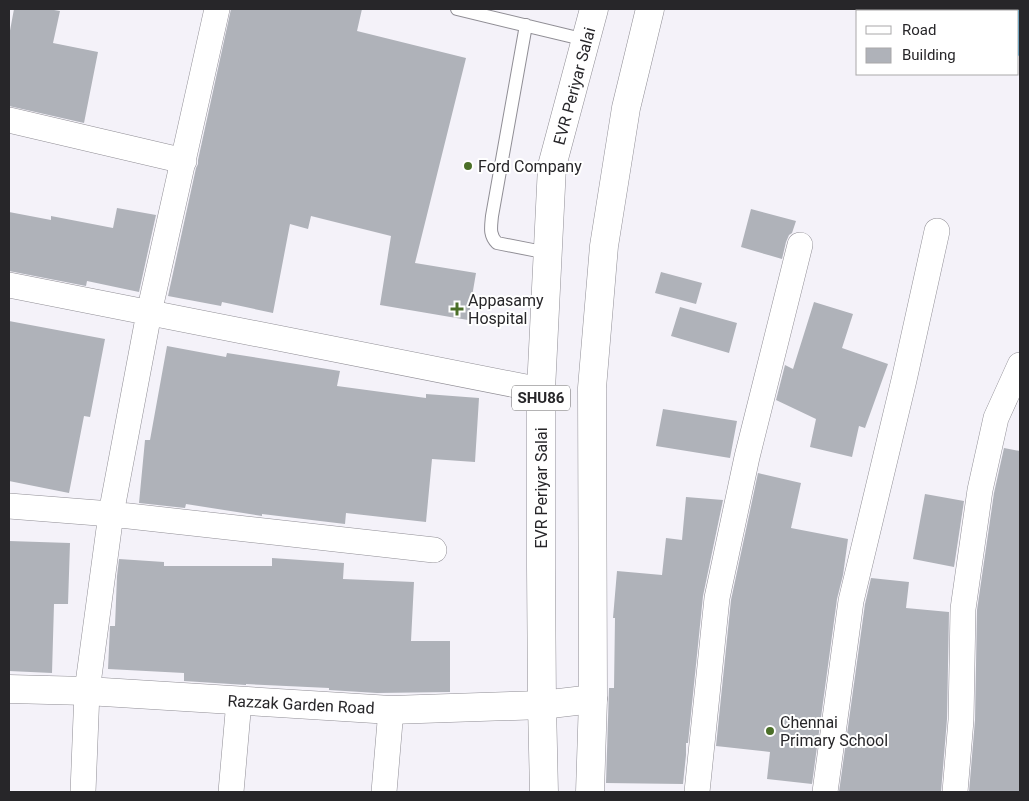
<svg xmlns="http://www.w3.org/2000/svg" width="1029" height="801" font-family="Roboto,sans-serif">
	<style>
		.water { fill: #3aa4d7 }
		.building { fill: #afb2b9 }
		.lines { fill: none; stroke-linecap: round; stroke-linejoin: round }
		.lane-casing { stroke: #908e95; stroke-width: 14 }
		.street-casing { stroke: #908e95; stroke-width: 26 }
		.secondary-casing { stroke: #908e95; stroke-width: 29 }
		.primary-casing { stroke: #908e95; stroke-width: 29 }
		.lane { stroke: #fff; stroke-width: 12 }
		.street { stroke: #fff; stroke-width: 25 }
		.secondary { stroke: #fff; stroke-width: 28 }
		.primary { stroke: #fff; stroke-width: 28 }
		.poi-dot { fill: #4b6f28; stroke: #fff; stroke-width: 2 }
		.labels { text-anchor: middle; stroke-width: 4; stroke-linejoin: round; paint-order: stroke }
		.shield { fill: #fff; stroke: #686769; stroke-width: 1 }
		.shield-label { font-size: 15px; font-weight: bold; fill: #272629 }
		.street-label { font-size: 16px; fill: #272629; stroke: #fff }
		.poi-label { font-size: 16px; fill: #272629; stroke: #fff; text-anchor: start }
	</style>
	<rect width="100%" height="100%" fill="#f4f2f9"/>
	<path class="water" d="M980 9H1020V58L1018 55V11H982Z"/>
	<path class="building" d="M14 9H48L60 11 53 43 98 52 84 123 9 106V36Z
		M231 9H362L357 31 466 58 415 263 476 273 468 320 380 305 391 236 311 216 308 229 290 224 273 313 222 302 221 306 168 296 196 168 198 164V160Z
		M117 208 156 215 139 292 87 281 86 286 9 271V212L51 220V216L113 228Z
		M751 209 796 221 792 233 789 235 786 242 782 259 741 247Z
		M661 272 702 283 696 304 655 293Z
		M814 302 853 314 842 348 888 364 865 428 859 426 852 457 810 447 816 419 776 400 785 365 793 369Z
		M680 307 737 323 729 353 671 336Z
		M9 321 105 339 90 417 84 416 69 493 9 481Z
		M167 346 226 357 227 353 340 371 337 386 426 398V394L479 398 475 462 432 459 426 522 346 513 345 524 262 514V516L186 504 185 508 139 503 145 440H150Z
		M663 409 737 421 730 458 656 446Z
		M1004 448 1020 451V792H969L975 720 977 610 994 493Z
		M758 473 801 483 791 528 848 539 843 575 837 599 812 784 767 779 770 752 716 746 731 600Z
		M925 494 964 501 954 567 913 559Z
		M686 497 723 500 703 596 688 743H686V755L683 784 606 783 609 688H614L615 618H613L617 571 662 575 666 538 682 540Z
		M9 541 70 543 68 604H54L52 673 9 671Z
		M272 558 344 563 343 579 414 582 411 641H450V692L377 693 329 690V688L246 684V685L184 681V673L108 669 110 626H115L117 576 119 559 164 562V566H272Z
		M871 578 909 582 906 608 949 612 947 719 941 792H839L865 604Z"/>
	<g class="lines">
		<g class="lane-casing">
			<path id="lane" d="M457 9 586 40
				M526 25 492 216C491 227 489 235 497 243L548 253"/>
		</g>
		<g class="street-casing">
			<path id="street" d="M9 120 184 161
				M9 285 541 390
				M9 506 111 514 434 550
				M83 792 87 691 111 514 149 313 217 9
				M231 792 239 701
				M384 792 391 710
				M697 792 717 598 747 457 800 245
				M825 792 851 601 904 380 937 231
				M955 792 961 720 963 609 980 490 996 418 1020 365"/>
		</g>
		<g class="secondary-casing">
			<path id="secondary" d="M9 689 87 691 391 710 542 705 593 699"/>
		</g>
		<g class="primary-casing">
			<path id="primary" d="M544 792 542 705 541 567V390L552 166 594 9
				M590 792 593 699 592 388 604 246 626 108 650 9"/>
		</g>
		<use href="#lane" class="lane"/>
		<use href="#street" class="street"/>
		<use href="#secondary" class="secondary"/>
		<use href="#primary" class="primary"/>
	</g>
	<g class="poi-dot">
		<circle cx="468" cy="166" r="5"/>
		<path d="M454.5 301.5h5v5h5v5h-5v5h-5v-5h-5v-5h5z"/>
		<circle cx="770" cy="731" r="5"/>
	</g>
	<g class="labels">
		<rect class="shield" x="512" y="385.5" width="58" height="25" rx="4"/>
		<g class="shield-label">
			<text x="541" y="403">SHU86</text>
		</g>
		<g class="street-label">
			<text transform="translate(574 86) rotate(-75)" y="6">EVR Periyar Salai</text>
			<text transform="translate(541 488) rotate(-90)" y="6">EVR Periyar Salai</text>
			<text transform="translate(301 704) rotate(3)" y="6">Razzak Garden Road</text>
		</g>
		<g class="poi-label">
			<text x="478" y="172">Ford Company</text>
			<text x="468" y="306">Appasamy<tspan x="468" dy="18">Hospital</tspan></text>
			<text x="780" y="728">Chennai<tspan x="780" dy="18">Primary School</tspan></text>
		</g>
	</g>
	<rect width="1029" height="801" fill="none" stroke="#272629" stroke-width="20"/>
	<rect x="856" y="10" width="162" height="65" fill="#ffffff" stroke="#a9a8a9"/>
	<rect x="866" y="26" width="25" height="8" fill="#ffffff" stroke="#a9a8a9"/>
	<text x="902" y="35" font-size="15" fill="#272629">Road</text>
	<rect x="866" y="48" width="25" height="15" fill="#afb2b9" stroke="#a9a8a9"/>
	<text x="902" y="60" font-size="15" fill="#272629">Building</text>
</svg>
